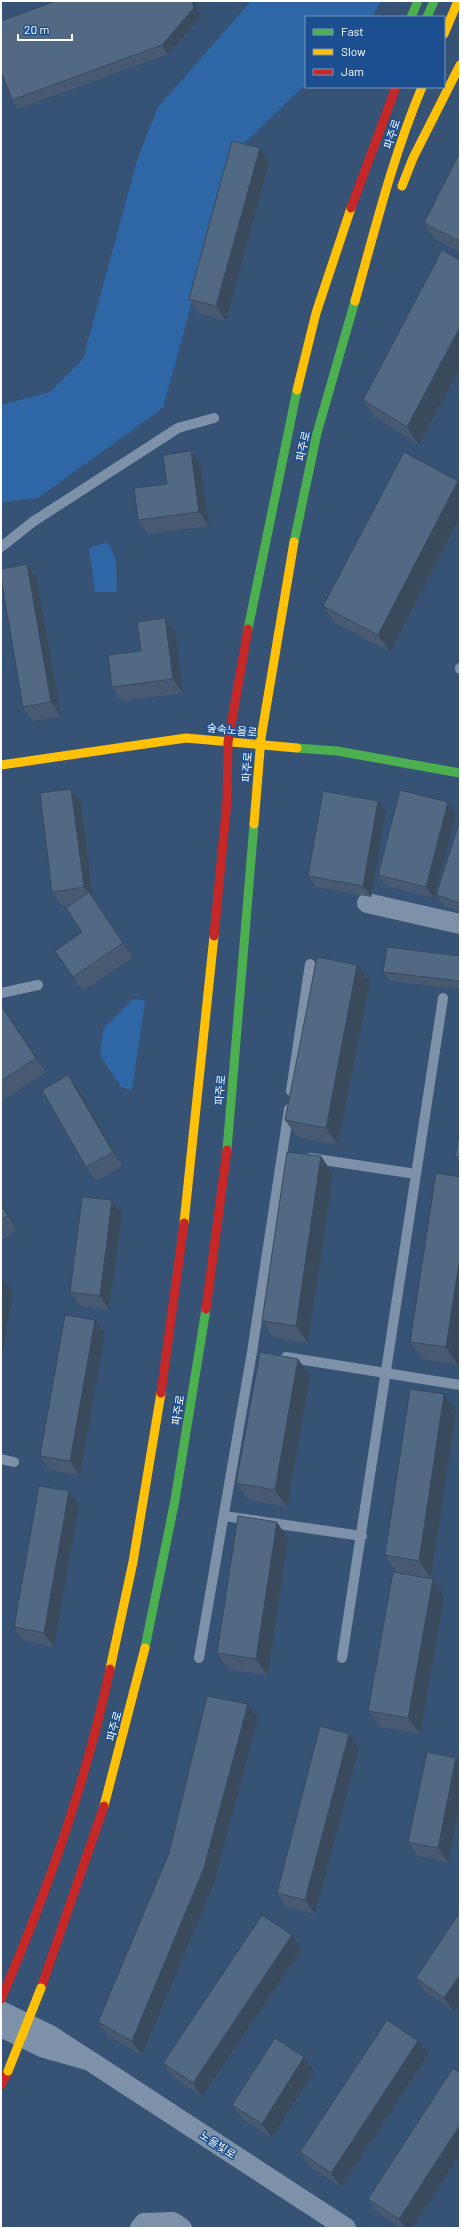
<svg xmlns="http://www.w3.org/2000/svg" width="461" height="2229" font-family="Barlow,'Noto Sans KR',sans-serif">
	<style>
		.green { fill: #2f66a5 }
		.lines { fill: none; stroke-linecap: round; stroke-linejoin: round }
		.lane { stroke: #7d92a8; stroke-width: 10 }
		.street { stroke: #7d92a8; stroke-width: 20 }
		.fast { stroke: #4caf50; stroke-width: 9 }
		.slow { stroke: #ffc107; stroke-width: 9 }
		.jam { stroke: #c62828; stroke-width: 9 }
		.slow-bridge { stroke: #ffc107; stroke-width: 9 }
		.wall { fill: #475a72 }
		.shaded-wall { fill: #394a5c }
		.building { fill: #526984; stroke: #394a5c }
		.labels { text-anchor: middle; stroke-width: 3; stroke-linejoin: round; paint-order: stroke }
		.street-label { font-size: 11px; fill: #fff; stroke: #1b4f8f }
	</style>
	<rect width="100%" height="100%" fill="#365274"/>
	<path class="green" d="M251 1H381L372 17H306V84L232 155 163 408 38 498 1 502V405L50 392 83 359 138 157 158 107Z
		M108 542 116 560 117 592H95L89 548Z
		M133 999 145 1000 132 1090 121 1087 100 1055 103 1029Z"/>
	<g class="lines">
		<path class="lane" d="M1 547 34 521 178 428 214 418
			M460 669V668
			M1 993 38 985
			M291 1091 310 964
			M310 1158 416 1174
			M286 1357 460 1385
			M1 1459 14 1462
			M224 1516 362 1536
			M199 1658 252 1352 289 1109
			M342 1658 443 998"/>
		<path class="street" d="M367 903 460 924
			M1 2011 50 2035 90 2061 44 2048 1 2027
			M90 2061 346 2228
			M140 2228 144 2223 173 2222 182 2228"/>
		<path class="fast" d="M411 17 418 1
			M427 17 434 1
			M294 542 317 433 355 301
			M248 629 297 390
			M297 748 337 751 460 773
			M227 1150 254 824
			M145 1648 175 1500 206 1309"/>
		<path class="slow" d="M444 34 458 1
			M402 186 413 158 460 65
			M355 301C375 229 393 156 422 87
			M297 390 316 313 351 208
			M1 765 186 738 297 748
			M254 824 261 738 294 542
			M184 1223 214 936
			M110 1669 133 1562 161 1393
			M104 1806 145 1648"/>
		<path class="jam" d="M351 208 396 87
			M214 936 227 801 228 742 248 629
			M206 1309 227 1150
			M161 1393 184 1223
			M41 1988 104 1806
			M1 1999C48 1890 85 1785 110 1669
			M1 2085 8 2071"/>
		<path class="slow-bridge" d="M8 2071 41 1988"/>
	</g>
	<path class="wall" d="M201 17 168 54 18 109 12 100Z
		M260 148 269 162 226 321 199 313 189 299Z
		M460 152V252L436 240 424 223Z
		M460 260V367L419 445 375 417 363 400Z
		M201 466 209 526 148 534 138 520 167 484Z
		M458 481 460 484V517L390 652 335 623 323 606Z
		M37 579 61 716 33 721 23 707Z
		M165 618 175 632 183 693 122 701 112 687 141 651Z
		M81 803 93 898 133 957 83 991 55 951 82 932 71 905 62 906 52 892Z
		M386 812 371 897 316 887 308 876Z
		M456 813 434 898 386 886 378 875Z
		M460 820V911L444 906 436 895Z
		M460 956V989L390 981 383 972Z
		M370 982 338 1145 297 1137 285 1120Z
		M2 1007 46 1072 1 1102V1008Z
		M68 1075 78 1089 123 1166 96 1181 86 1167Z
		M460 1130V1163L455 1157Z
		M333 1174 308 1343 274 1338 262 1321Z
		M460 1177V1352L458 1365 422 1359 410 1342Z
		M1 1202 17 1231 1 1240Z
		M122 1214 109 1310 80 1306 70 1292Z
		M105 1334 80 1476 50 1470 40 1456Z
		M298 1359 310 1376 287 1507 248 1500 236 1483Z
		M456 1411 431 1578 397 1573 385 1555Z
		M79 1505 54 1647 24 1641 14 1627Z
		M288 1538 268 1675 229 1670 217 1653Z
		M433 1579 444 1596 420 1734 380 1727 368 1711Z
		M248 1704 258 1718 214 1883 142 2055 108 2036 98 2022Z
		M349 1734 359 1748 315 1914 286 1907 277 1893Z
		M456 1758 460 1763V1802L448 1862 418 1856 408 1842Z
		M460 1912V2003L454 2012 425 1992 416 1978Z
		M302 1949 202 2097 173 2077 163 2063Z
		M428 2055 341 2187 309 2166 300 2152Z
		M314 2071 272 2138 242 2119 232 2105Z
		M460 2073V2155L412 2228H400L378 2213 368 2199Z"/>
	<path class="shaded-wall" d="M192 1H195L201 17 168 54 162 45Z
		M260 148 269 162 226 321 216 306Z
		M460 327V367L419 445 407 427Z
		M191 451 201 466 209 526 199 512Z
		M458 481 460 484V517L390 652 378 635Z
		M27 564 37 579 61 716 51 702Z
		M165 618 175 632 183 693 173 679Z
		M71 789 81 803 93 898 133 957 84 887Z
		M378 801 386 812 371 897 363 886Z
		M448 802 456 813 434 898 426 887Z
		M357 965 370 982 338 1145 326 1128Z
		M2 1007 12 1021 46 1072 36 1058Z
		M68 1075 78 1089 123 1166 113 1152Z
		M321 1156 333 1174 308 1343 296 1326Z
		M112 1200 122 1214 109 1310 100 1296Z
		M1 1202 17 1231 8 1216 1 1205Z
		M460 1257V1352L458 1365 446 1347Z
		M3 1279 13 1293 1 1362V1292Z
		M95 1320 105 1334 80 1476 70 1461Z
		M298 1359 310 1376 287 1507 275 1490Z
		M444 1394 456 1411 431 1578 419 1561Z
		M69 1491 79 1505 54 1647 44 1633Z
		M277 1522 288 1538 268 1675 256 1659Z
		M433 1579 444 1596 420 1734 408 1718Z
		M248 1704 258 1718 214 1883 142 2055 132 2041Z
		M349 1734 359 1748 315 1914 305 1900Z
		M456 1758 460 1763V1802L448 1862 438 1848Z
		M292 1935 302 1949 202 2097 193 2083Z
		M460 1975V2003L454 2012 444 1998Z
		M418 2041 428 2055 341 2187 331 2173Z
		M304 2057 314 2071 272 2138 262 2124Z
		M460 2125V2155L412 2228H405L399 2219Z"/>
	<path class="building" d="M56 1H192L194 8 162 45 12 100 1 71V21Z
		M232 141 260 148 216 306 189 299Z
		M460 152V241L424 223Z
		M442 250 460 260V327L407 427 363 400Z
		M191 451 199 512 138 520 134 488 167 484 163 455Z
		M404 452 458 481 378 635 323 606Z
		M27 564 51 702 23 707 1 578V569Z
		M165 618 173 679 112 687 108 655 141 651 137 622Z
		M71 789 84 887 52 892 40 793Z
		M400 790 448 802 426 887 378 875Z
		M323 791 378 801 363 886 308 876Z
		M460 820V903L436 895Z
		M89 892 123 943 73 977 55 951 82 932 66 908Z
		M387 947 460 956V981L383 972Z
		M317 957 357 965 326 1128 285 1120Z
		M2 1007 36 1058 1 1081V1008Z
		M68 1075 113 1152 86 1167 42 1090Z
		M460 1130V1157H455Z
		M287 1152 321 1156 296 1326 262 1321Z
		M436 1173 460 1177V1257L446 1347 410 1342Z
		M82 1197 112 1200 100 1296 70 1292Z
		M1 1205 8 1216 1 1220Z
		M1 1278 3 1279 1 1292Z
		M65 1315 95 1320 70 1461 40 1456Z
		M260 1352 298 1359 275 1490 236 1483Z
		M410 1389 444 1394 419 1561 385 1555Z
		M39 1486 69 1491 44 1633 14 1627Z
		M238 1516 277 1522 256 1659 217 1653Z
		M393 1572 433 1579 408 1718 368 1711Z
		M207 1696 248 1704 204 1868 132 2041 98 2022 169 1853Z
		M320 1726 349 1734 305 1900 277 1893Z
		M427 1752 456 1758 438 1848 408 1842Z
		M460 1912V1975L444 1998 416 1978Z
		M262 1915 292 1935 193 2083 163 2063Z
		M387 2020 418 2041 331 2173 300 2152Z
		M275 2038 304 2057 262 2124 232 2105Z
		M453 2068 460 2073V2125L399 2219 368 2199Z"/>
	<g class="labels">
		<g class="street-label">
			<text transform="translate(392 134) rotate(-72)" y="4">파주로</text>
			<text transform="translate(303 446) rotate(-78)" y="4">파주로</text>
			<text transform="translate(232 730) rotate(6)" y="4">숲속노을로</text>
			<text transform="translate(247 767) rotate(-86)" y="4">파주로</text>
			<text transform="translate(220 1090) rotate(-85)" y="4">파주로</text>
			<text transform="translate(178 1410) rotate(-81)" y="4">파주로</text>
			<text transform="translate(114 1726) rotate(-75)" y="4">파주로</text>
			<text transform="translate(218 2145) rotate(33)" y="4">노을빛로</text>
		</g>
	</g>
	<rect width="461" height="2229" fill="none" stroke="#ffffff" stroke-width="4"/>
	<rect x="305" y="16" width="140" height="72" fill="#1b4f8f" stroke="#7695bc"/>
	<rect x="313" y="29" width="20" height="6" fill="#4caf50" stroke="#7695bc"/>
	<text x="341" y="36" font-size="12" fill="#ffffff">Fast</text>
	<rect x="313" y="49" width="20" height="6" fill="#ffc107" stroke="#7695bc"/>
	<text x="341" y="56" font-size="12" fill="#ffffff">Slow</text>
	<rect x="313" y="69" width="20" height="6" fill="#c62828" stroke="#7695bc"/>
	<text x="341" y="76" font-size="12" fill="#ffffff">Jam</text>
	<path d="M18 34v6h54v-6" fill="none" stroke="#ffffff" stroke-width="2"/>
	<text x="24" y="34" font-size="12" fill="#ffffff" stroke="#1b4f8f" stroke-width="3" paint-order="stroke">20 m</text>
</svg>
